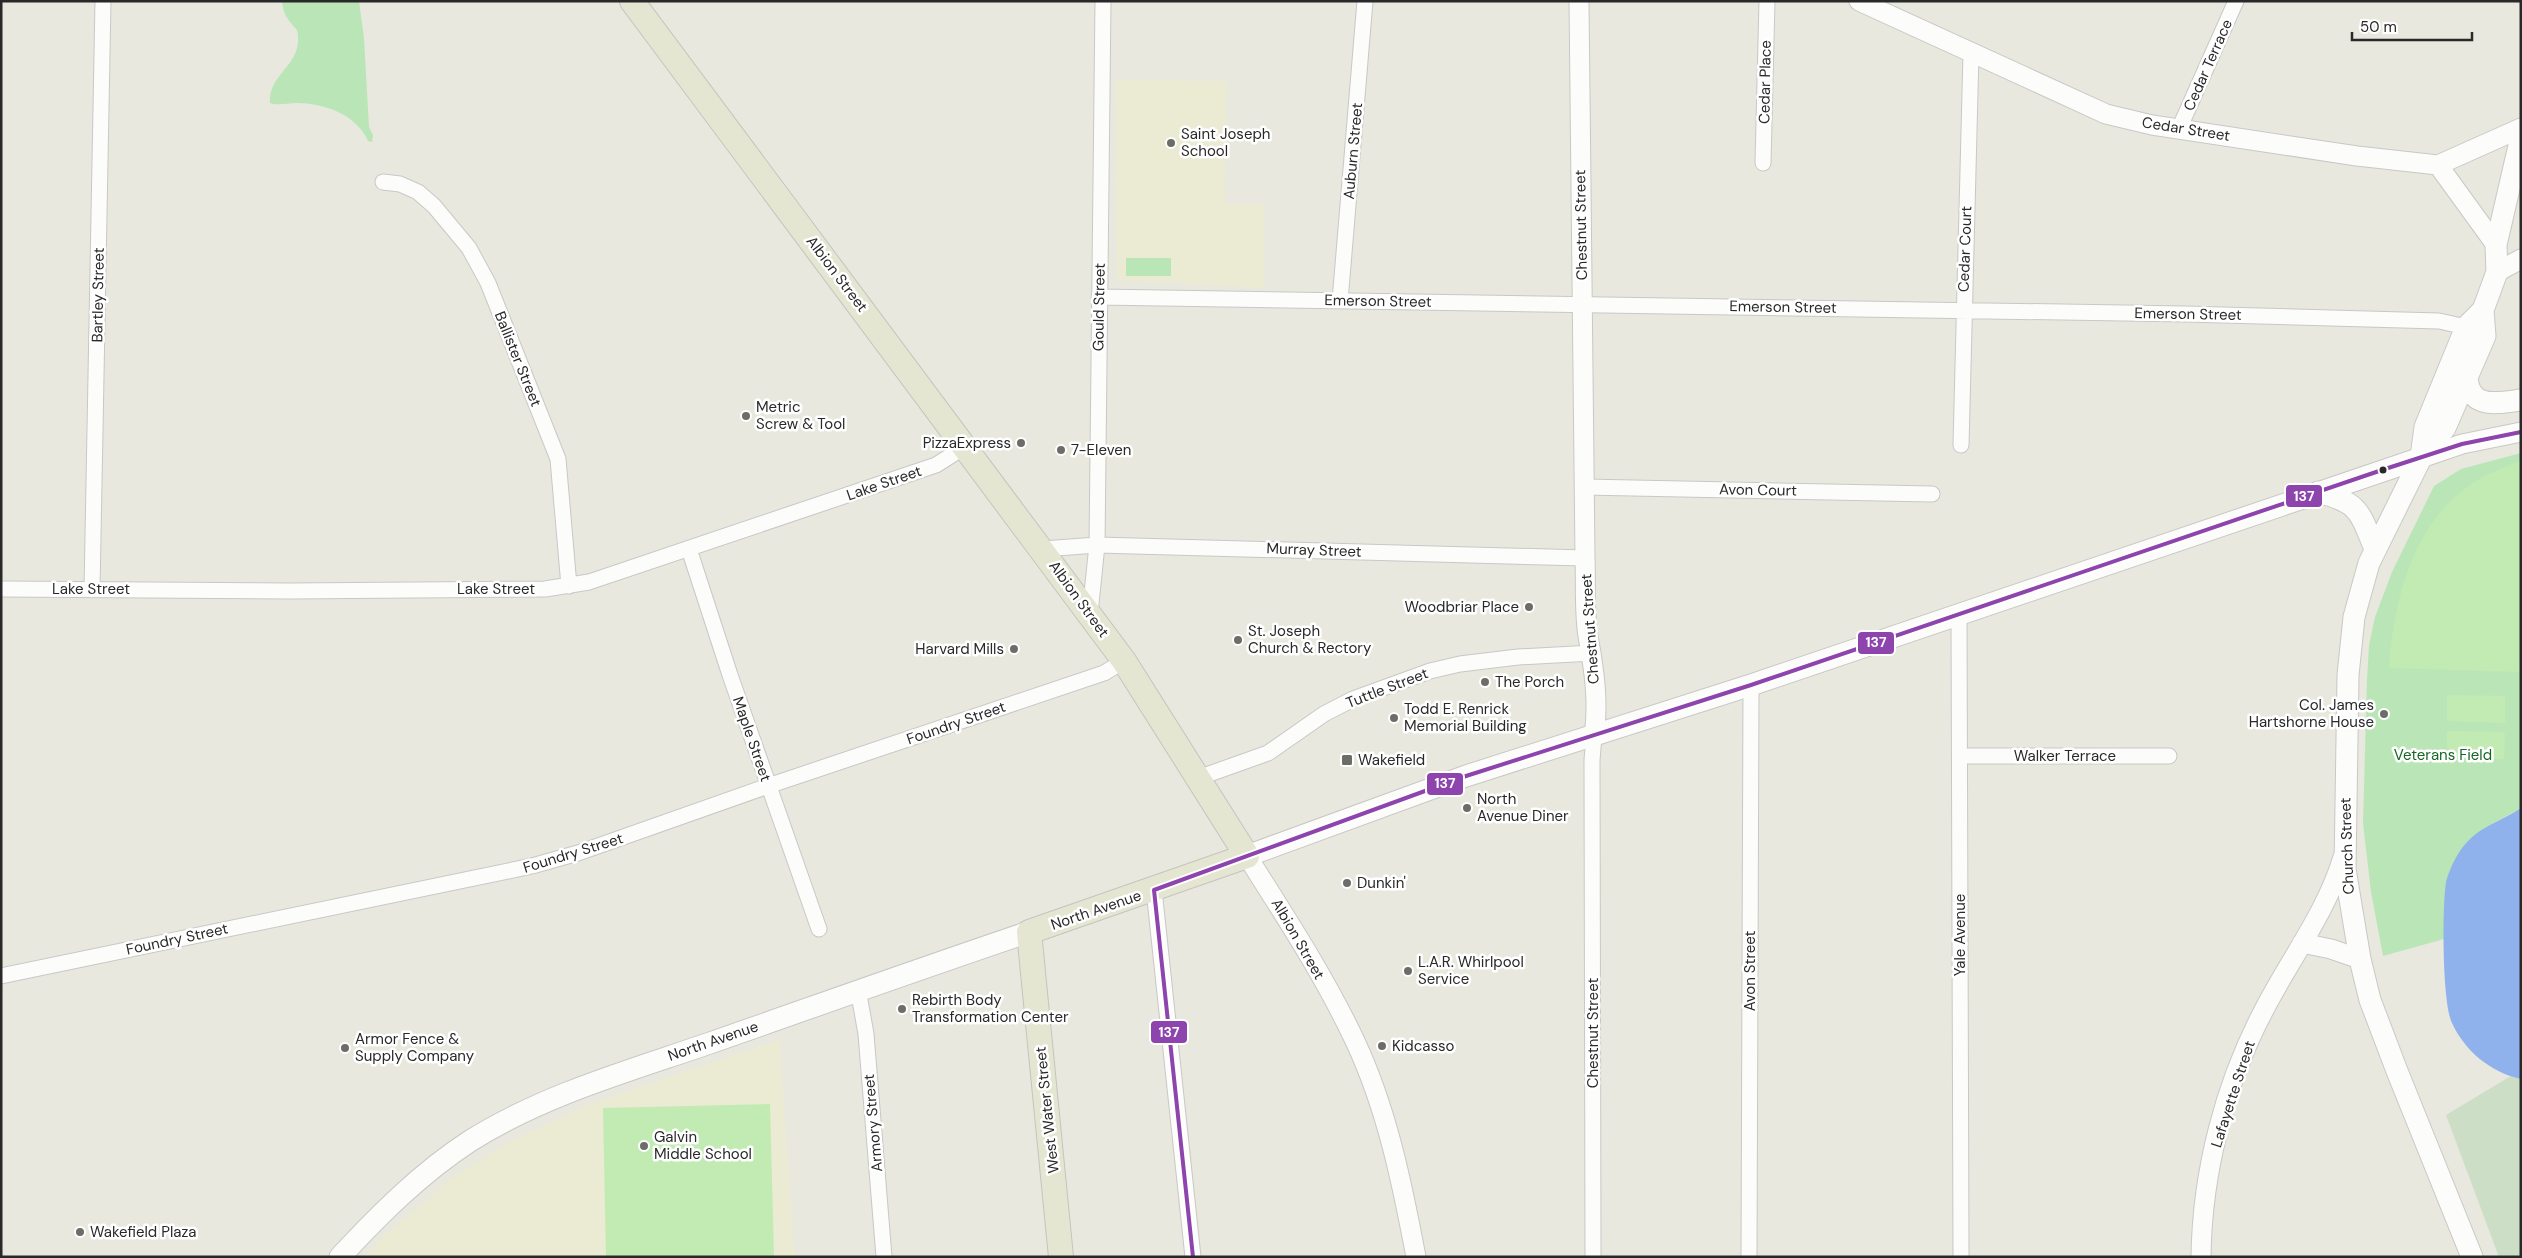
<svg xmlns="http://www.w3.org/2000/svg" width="2522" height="1258" font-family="'DM Sans',sans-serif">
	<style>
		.education { fill: #eaebd2 }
		.green { fill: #bae6b7 }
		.cemetery { fill: #ccdec5 }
		.pitch { fill: #c2eab3 }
		.water { fill: #8fb1ec }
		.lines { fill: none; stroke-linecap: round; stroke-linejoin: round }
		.minor-casing { stroke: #c9c8c7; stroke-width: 17 }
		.tertiary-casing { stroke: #c9c8c7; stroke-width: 21 }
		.secondary-casing { stroke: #c9c8c7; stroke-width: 23 }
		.primary-casing { stroke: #c4c4c0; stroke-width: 26 }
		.minor { stroke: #fcfcfa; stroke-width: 15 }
		.tertiary { stroke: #fcfcfa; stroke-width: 19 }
		.secondary { stroke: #fcfcfa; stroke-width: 21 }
		.primary { stroke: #e4e6d2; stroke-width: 24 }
		.bus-1-casing { stroke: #fff; stroke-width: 8 }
		.bus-1 { stroke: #8e44ad; stroke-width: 4 }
		.poi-dot { fill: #6c6c68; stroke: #fff; stroke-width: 2 }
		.bus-dot { fill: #292929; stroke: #fff; stroke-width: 2 }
		.labels { text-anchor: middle; stroke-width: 5; stroke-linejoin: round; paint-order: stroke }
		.street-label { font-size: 15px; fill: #292929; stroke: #fff }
		.poi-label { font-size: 15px; fill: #292929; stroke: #fff; text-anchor: start }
		.park-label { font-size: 15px; fill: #176724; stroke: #fff }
		.line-badge { stroke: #fff; stroke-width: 2 }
		.badge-label { font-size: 14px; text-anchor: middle; font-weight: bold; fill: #fff }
	</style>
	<rect width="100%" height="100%" fill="#e8e8de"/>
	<path class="education" d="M1116 80 1227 81 1225 204H1264V288L1117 280Z
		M779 1040 795 1257H365L383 1237 453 1177 514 1140 588 1105Z"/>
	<path class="green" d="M282 1H359L364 38 369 127 373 135 372 142 368 141C356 114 324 103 296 103 288 103 278 106 270 103 268 72 305 65 297 30 288 20 283 15 282 1Z
		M1126 258H1171V276H1126Z
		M2521 453V808L2485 828 2446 882 2444 939 2383 956 2371 892 2363 823 2367 680 2369 645 2375 617 2392 572 2434 486 2461 469Z"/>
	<path class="cemetery" d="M2511 1076 2521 1079V1257H2499L2446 1115Z"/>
	<path class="pitch" d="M2521 461V672L2389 668C2394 595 2416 509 2489 474 2499 469 2510 465 2521 461Z
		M2447 695 2505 696V723L2447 721Z
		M2447 731 2505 732 2504 759 2447 758Z
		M770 1104 774 1257H606L603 1108Z"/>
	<path class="water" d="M2521 808V1079C2490 1072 2465 1051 2452 1023 2442 1002 2442 907 2446 882 2448 874 2453 862 2458 854 2475 827 2495 825 2521 808Z"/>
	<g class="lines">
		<g class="minor-casing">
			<path id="minor" d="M2179 129 2236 1
				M1763 163 1767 1
				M383 182 400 184 418 192 434 206 469 248 488 283 558 459 569 586
				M1099 297 2185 314 2439 321 2466 327
				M1340 301 1365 1
				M1961 445 1971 53
				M1584 487 1932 494
				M689 549 730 675 819 929
				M1043 549 1097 545 1585 558
				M1 589 290 591 545 589 589 582 936 465 966 446
				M92 590 103 1
				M1090 613 1097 545 1103 1
				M1959 613 1961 1257
				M1960 756H2169
				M1198 778 1268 753 1324 714 1353 699 1430 671 1460 664 1518 657 1593 653
				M1154 890 1193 1257
				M1 976 532 866 578 853 768 786 1104 673 1124 661
				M858 989 866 1034 884 1257
				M1593 1257 1592 760 1594 736
				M1749 1257 1751 685"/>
		</g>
		<g class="tertiary-casing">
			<path id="tertiary" d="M1579 1 1585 558C1586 583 1584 611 1588 636 1594 669 1599 702 1594 736
				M1859 1 2106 114 2152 125 2357 156 2438 165 2496 245
				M2438 165 2521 128
				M2497 272 2521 259
				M2421 458 2462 444 2521 432
				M1247 856C1285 916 1325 977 1355 1041 1387 1109 1402 1183 1416 1257
				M2302 943 2331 949 2360 959
				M2201 1257C2202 1172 2225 1083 2265 1008 2291 958 2327 911 2343 857"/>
		</g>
		<g class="secondary-casing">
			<path id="secondary" d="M2467 376C2469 410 2497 403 2521 400
				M2421 457 2425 427 2466 327 2483 310
				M2318 492C2360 503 2359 511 2375 549
				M1247 856 1466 776 1751 685 2421 458
				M340 1257C380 1214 421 1173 470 1141 543 1095 629 1071 710 1043 816 1006 922 968 1029 932
				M2472 1257 2397 1071 2370 1000 2360 959 2345 869 2348 675 2354 617 2369 563 2421 458 2445 428 2485 336 2483 310 2497 272 2496 245 2521 137"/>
		</g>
		<g class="primary-casing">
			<path id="primary" d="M632 1 1124 661 1247 856 1029 932 1061 1257"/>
		</g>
		<use href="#minor" class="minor"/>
		<use href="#tertiary" class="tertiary"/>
		<use href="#secondary" class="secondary"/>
		<use href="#primary" class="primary"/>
		<g class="bus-1-casing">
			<path id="bus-1" d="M1193 1257 1154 890 1466 776 1751 685 2382 470 2462 444 2521 432"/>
		</g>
		<use href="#bus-1" class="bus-1"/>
	</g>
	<g class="poi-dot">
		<circle cx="1171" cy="143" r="5"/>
		<circle cx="746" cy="416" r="5"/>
		<circle cx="1021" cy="443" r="5"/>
		<circle cx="1061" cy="450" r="5"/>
		<circle cx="1529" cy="607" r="5"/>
		<circle cx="1238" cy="640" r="5"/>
		<circle cx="1014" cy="649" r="5"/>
		<circle cx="1485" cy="682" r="5"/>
		<circle cx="2384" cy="714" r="5"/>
		<circle cx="1394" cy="718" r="5"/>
		<rect x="1341" y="754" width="12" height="12" rx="2.5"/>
		<circle cx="1467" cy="808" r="5"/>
		<circle cx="1347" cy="883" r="5"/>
		<circle cx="1408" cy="971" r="5"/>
		<circle cx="902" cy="1009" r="5"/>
		<circle cx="1382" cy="1046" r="5"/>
		<circle cx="345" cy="1048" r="5"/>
		<circle cx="644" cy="1146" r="5"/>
		<circle cx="80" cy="1232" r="5"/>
	</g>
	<circle class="bus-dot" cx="2383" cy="470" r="4.5"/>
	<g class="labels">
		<g class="street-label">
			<text transform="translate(2208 65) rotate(-66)" y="5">Cedar Terrace</text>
			<text transform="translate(1765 82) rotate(-89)" y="5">Cedar Place</text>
			<text transform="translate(2186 129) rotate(9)" y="5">Cedar Street</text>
			<text transform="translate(1353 151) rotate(-85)" y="5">Auburn Street</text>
			<text transform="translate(1581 225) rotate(-91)" y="5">Chestnut Street</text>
			<text transform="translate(1965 249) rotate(-88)" y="5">Cedar Court</text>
			<text transform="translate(837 274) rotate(53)" y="5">Albion Street</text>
			<text transform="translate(98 295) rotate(-89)" y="5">Bartley Street</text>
			<text transform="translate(1378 301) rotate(1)" y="5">Emerson Street</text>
			<text transform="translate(1099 307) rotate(-89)" y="5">Gould Street</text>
			<text transform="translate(1783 307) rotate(1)" y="5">Emerson Street</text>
			<text transform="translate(2188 314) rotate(1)" y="5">Emerson Street</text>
			<text transform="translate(518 359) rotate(68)" y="5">Ballister Street</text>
			<text transform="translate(884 483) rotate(-19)" y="5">Lake Street</text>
			<text transform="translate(1758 490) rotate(1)" y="5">Avon Court</text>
			<text transform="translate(1314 550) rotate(2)" y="5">Murray Street</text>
			<text x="91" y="594">Lake Street</text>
			<text x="496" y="594">Lake Street</text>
			<text transform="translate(1079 599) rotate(54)" y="5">Albion Street</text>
			<text transform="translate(1590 629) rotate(-94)" y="5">Chestnut Street</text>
			<text transform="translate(1387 688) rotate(-21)" y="5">Tuttle Street</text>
			<text transform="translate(956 723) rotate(-19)" y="5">Foundry Street</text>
			<text transform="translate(752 739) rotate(71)" y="5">Maple Street</text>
			<text x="2065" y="761">Walker Terrace</text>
			<text transform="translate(2347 846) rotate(-92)" y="5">Church Street</text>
			<text transform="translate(573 853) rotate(-17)" y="5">Foundry Street</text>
			<text transform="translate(1096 910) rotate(-19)" y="5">North Avenue</text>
			<text transform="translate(1960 935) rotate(-90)" y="5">Yale Avenue</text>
			<text transform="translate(177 939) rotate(-12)" y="5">Foundry Street</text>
			<text transform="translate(1298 939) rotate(60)" y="5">Albion Street</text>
			<text transform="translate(1750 971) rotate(-90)" y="5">Avon Street</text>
			<text transform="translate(1593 1033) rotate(-90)" y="5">Chestnut Street</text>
			<text transform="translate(713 1041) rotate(-19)" y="5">North Avenue</text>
			<text transform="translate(2233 1094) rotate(-72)" y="5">Lafayette Street</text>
			<text transform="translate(1047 1110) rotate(-96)" y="5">West Water Street</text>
			<text transform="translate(873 1123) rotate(-95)" y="5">Armory Street</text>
		</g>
		<g class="poi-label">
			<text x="1181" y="139">Saint Joseph<tspan x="1181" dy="17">School</tspan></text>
			<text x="756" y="412">Metric<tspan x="756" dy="17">Screw &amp; Tool</tspan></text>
			<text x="1011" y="448" text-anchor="end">PizzaExpress</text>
			<text x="1071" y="455">7-Eleven</text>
			<text x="1519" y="612" text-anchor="end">Woodbriar Place</text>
			<text x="1248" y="636">St. Joseph<tspan x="1248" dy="17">Church &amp; Rectory</tspan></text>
			<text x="1004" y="654" text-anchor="end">Harvard Mills</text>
			<text x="1495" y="687">The Porch</text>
			<text x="2374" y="710" text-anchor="end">Col. James<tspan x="2374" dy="17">Hartshorne House</tspan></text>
			<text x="1404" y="714">Todd E. Renrick<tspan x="1404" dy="17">Memorial Building</tspan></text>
			<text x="1358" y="765">Wakefield</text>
			<text x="1477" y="804">North<tspan x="1477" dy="17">Avenue Diner</tspan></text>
			<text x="1357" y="888">Dunkin'</text>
			<text x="1418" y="967">L.A.R. Whirlpool<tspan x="1418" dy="17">Service</tspan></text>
			<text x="912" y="1005">Rebirth Body<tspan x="912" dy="17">Transformation Center</tspan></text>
			<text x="355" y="1044">Armor Fence &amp;<tspan x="355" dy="17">Supply Company</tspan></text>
			<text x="1392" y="1051">Kidcasso</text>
			<text x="654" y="1142">Galvin<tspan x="654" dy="17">Middle School</tspan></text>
			<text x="90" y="1237">Wakefield Plaza</text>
		</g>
		<g class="park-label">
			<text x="2443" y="760">Veterans Field</text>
		</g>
	</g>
	<g class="line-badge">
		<rect x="2285" y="484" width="38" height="24" rx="5" fill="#8e44ad"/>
		<rect x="1857" y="631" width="38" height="24" rx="5" fill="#8e44ad"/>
		<rect x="1426" y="772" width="38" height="24" rx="5" fill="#8e44ad"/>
		<rect x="1150" y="1020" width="38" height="24" rx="5" fill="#8e44ad"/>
	</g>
	<g class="badge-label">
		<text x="2304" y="501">137</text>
		<text x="1876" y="647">137</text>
		<text x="1445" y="788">137</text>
		<text x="1169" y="1037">137</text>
	</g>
	<rect width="2522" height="1258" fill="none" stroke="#292929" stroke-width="5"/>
	<path d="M2352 32v8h120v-8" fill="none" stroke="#292929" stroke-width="2.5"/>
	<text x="2360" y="32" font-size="15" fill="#292929" stroke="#ffffff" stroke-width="4" paint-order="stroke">50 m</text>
</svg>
